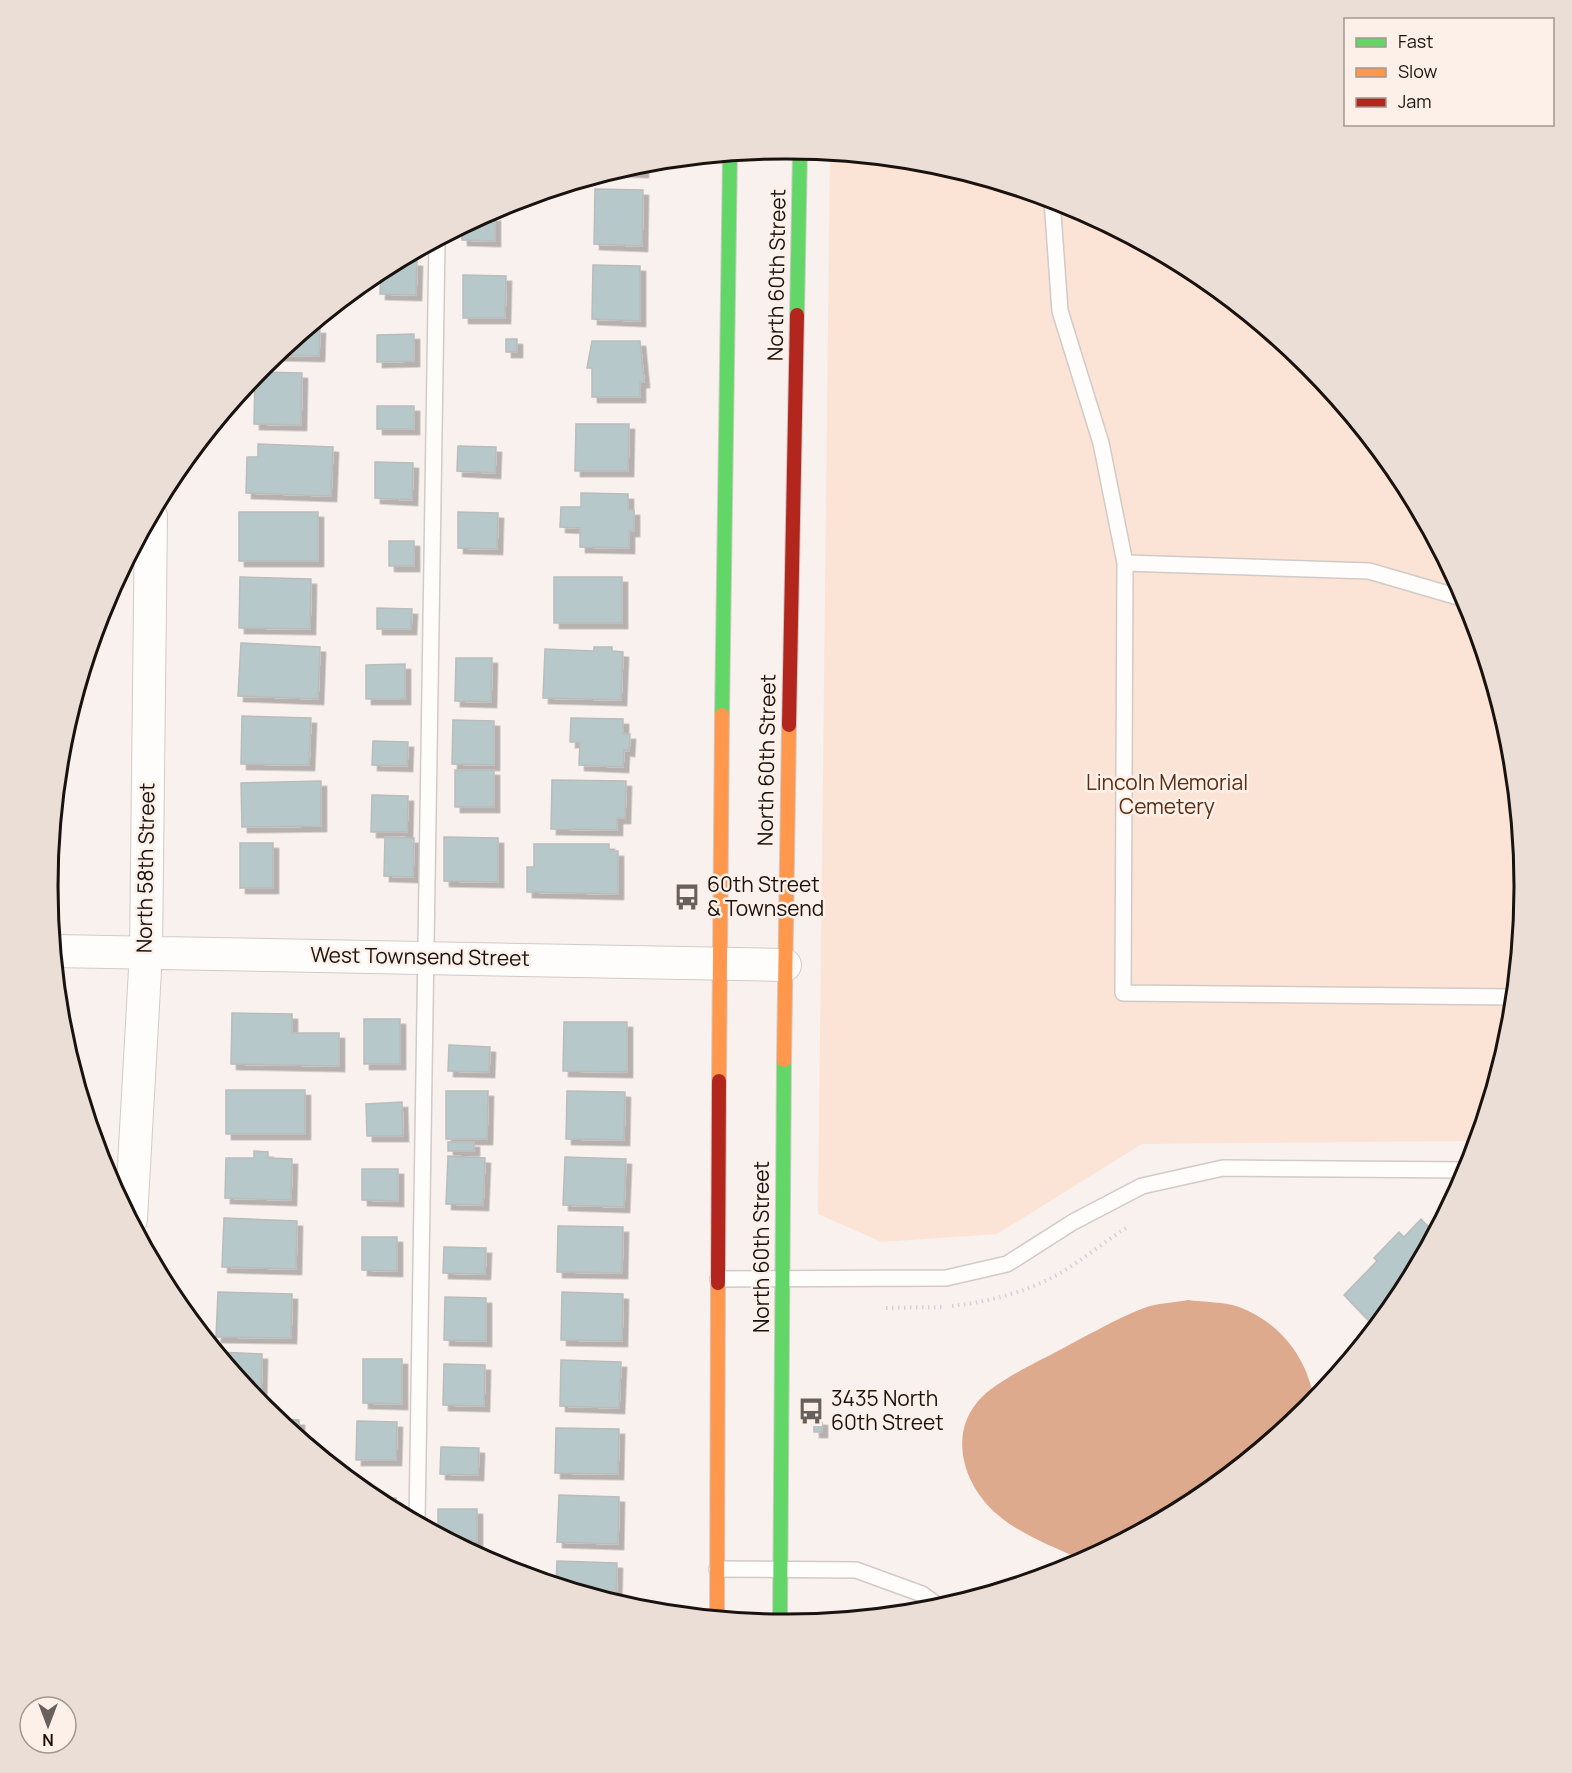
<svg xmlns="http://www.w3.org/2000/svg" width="1572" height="1773" font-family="Manrope,sans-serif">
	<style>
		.green { fill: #fbe3d6 }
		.water { fill: #ddaa8d }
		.building { fill: #b6c8c9; stroke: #babcbb; stroke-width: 1.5; filter: url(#shadow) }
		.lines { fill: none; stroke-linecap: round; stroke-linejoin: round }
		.lane-casing { stroke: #d2cac7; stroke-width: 18 }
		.street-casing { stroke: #d2cac7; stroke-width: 34 }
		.fast-casing { stroke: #d2cac7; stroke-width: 16 }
		.slow-casing { stroke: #d2cac7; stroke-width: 16 }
		.jam-casing { stroke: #d2cac7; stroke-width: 16 }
		.path { stroke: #d4d2d1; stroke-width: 4; stroke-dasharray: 1.5 4.5; stroke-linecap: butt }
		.lane { stroke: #fefdfc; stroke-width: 15 }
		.street { stroke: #fefdfc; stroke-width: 32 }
		.fast { stroke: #63d668; stroke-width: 14 }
		.slow { stroke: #ff974d; stroke-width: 14 }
		.jam { stroke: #b3261e; stroke-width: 14 }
		.labels { text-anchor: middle; stroke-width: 5; stroke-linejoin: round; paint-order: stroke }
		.street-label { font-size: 21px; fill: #19120e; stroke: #fdf0e9 }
		.park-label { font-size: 21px; fill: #5b2d10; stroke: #fdf0e9 }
		.poi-label { font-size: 21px; fill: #19120e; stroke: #fdf0e9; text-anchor: start }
		.rim { fill: none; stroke: #19120e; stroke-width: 3 }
	</style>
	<defs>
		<filter id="shadow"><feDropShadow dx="5.5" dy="5.5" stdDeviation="0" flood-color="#0004"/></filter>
	</defs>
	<rect width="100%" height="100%" fill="#f8f1ee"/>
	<path class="green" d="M830 153 930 163 1069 205 1196 273 1308 365 1400 477 1468 604 1510 743 1524 887 1510 1031 1476 1141 1142 1144 997 1234 882 1242 818 1214Z"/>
	<path class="water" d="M1188 1300C1204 1302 1225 1302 1239 1307 1271 1319 1295 1343 1307 1374 1311 1387 1317 1397 1308 1409L1196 1500 1086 1559 1078 1558C1052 1546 1020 1534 998 1515 963 1486 946 1431 983 1396 1000 1380 1033 1364 1054 1353 1083 1338 1113 1320 1144 1308 1157 1303 1174 1303 1188 1300Z"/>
	<path class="building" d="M643 163V172L614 171 642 163Z
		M595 189 643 190 642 246 594 244Z
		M482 216H495V241L462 240V227Z
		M401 260 417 261 416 295 380 294 381 270Z
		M593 265 640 266V321L592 319Z
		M463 275 506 276 505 318H463Z
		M309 328H320L319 356 276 355Z
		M414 334V361L377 362V335Z
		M506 339H517V352H506Z
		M592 341H640L644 382H640V397H592V368H587Z
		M258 372 302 373 301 425 254 424 255 376Z
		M377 406H414V429H377Z
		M576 424H629L628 471H575Z
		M258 444 333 447 331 496 246 493 247 457H258Z
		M458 446 496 447 495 473 457 471Z
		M375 462 413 463 412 500 375 498Z
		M581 493 628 494V510H634V531H629V548L580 547V528L560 527 561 507H581Z
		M239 512H318V561H239Z
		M458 512 498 513 497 549 458 548Z
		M389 541H414V566H389Z
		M240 577 311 579 310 629 239 628Z
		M554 577H622V623H554Z
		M377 608 412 609 411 629H377Z
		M241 643 320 647 318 699 238 696Z
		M594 647H612V651L623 652 621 700 543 698 545 649 594 651Z
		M456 658H492L491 702 455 701Z
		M405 664V699H366V665Z
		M242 716 311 718 309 765 241 764Z
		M571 718 623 719V734H630L629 751 624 750 623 767 579 765 580 742H570Z
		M453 720 494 721V765L452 764Z
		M373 741 408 742 407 766 372 765Z
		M455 770H494V807H455Z
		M552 780 626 781 625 818H617V830L551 829Z
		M321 781V826L242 827 241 783Z
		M372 795 408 796 407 832H371Z
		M385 837 414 838 413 877 384 876Z
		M444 837 498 838V882L444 881Z
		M53 840V890H48V886Z
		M240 843H273V888H240Z
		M534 844H609V851H618V894L527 892V867H534Z
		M232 1013 292 1014V1033H339V1066L231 1064Z
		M364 1019H400V1064H364Z
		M564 1022H627V1072L563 1071Z
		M449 1045 490 1047 489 1072 448 1071Z
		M226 1090H305V1134H226Z
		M446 1091H488L487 1139H446Z
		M567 1091 625 1092 624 1140 566 1139Z
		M402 1102 403 1136H367L366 1104Z
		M448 1142H474V1151H448Z
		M254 1151 268 1152V1158L292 1159 291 1200 225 1198 226 1158H254Z
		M448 1156 485 1158 483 1205 446 1204Z
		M565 1157 626 1159 624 1207 563 1205Z
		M362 1169H398V1201L362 1200Z
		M224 1218 297 1221 296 1269 222 1267Z
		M1421 1219 1434 1233 1399 1297 1375 1327 1344 1295 1377 1261 1374 1258 1399 1232 1404 1237Z
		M558 1226 623 1227 622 1273 557 1272Z
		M362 1237H397V1271L362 1270Z
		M444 1247 486 1248 485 1274 443 1273Z
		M218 1292 292 1294 291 1338 216 1337Z
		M562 1292 623 1294 622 1341 561 1340Z
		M445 1297 486 1298V1341L444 1340Z
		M218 1352 262 1354 261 1397 254 1396Z
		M363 1359H402V1404L363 1403Z
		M561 1360 621 1362 619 1408 560 1406Z
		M444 1364 485 1365 484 1406 443 1405Z
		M278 1419 299 1420V1437Z
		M814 1420H822V1432H814Z
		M357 1421 397 1422 396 1460H356Z
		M556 1428 619 1429 618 1474 555 1473Z
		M441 1447 479 1448 478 1475 440 1474Z
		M559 1495 619 1497 618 1544 557 1542Z
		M373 1498H396V1511L376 1500Z
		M438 1509H477V1541L449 1539 438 1533Z
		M557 1561 617 1563 616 1603 556 1584Z"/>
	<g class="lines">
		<g class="lane-casing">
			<path id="lane" d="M1052 200 1060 311 1101 443 1125 563 1123 993 1513 997
				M1125 563 1369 571 1465 599
				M718 1279 946 1278 1007 1264 1073 1222 1142 1186 1223 1168 1467 1170
				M417 1522 437 240
				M717 1569 856 1570 922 1594 940 1607"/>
		</g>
		<g class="street-casing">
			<path id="street" d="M54 951 785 965
				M131 1219 146 952 151 516"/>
		</g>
		<g class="fast-casing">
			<path id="fast" d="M797 315 800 150
				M722 715 730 154
				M780 1624 784 1060"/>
		</g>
		<g class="slow-casing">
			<path id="slow" d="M784 1060 789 725
				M719 1081 722 715
				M717 1618 718 1283"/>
		</g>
		<g class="jam-casing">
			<path id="jam" d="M789 725 797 315
				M718 1283 719 1081"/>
		</g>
		<path class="path" d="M952 1306C988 1302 1026 1292 1057 1275 1081 1261 1103 1243 1126 1228
			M886 1308 945 1307"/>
		<use href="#lane" class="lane"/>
		<use href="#street" class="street"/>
		<use href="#fast" class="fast"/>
		<use href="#slow" class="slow"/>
		<use href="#jam" class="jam"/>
	</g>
	<defs>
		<g id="bus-bare" transform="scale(2.07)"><path d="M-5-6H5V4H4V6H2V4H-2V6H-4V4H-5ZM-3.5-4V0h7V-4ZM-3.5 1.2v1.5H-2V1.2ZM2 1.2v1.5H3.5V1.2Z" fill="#67605c" stroke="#fdf0e9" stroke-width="2.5" paint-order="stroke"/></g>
	</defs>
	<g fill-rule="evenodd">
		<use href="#bus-bare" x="687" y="897"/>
		<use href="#bus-bare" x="811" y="1411"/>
	</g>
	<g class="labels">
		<g class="street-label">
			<text transform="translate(777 275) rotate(-89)" y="7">North 60th Street</text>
			<text transform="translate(767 760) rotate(-89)" y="7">North 60th Street</text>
			<text transform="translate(146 868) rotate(-89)" y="7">North 58th Street</text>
			<text transform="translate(420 957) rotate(1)" y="7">West Townsend Street</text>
			<text transform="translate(762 1247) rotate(-90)" y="7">North 60th Street</text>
		</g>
		<g class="park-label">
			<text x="1167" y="790">Lincoln Memorial<tspan x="1167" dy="24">Cemetery</tspan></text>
		</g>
		<g class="poi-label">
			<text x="707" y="892">60th Street<tspan x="707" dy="24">&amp; Townsend</tspan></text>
			<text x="831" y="1406">3435 North<tspan x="831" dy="24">60th Street</tspan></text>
		</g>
	</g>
	<path d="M0 0H1572V1773H0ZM785 159H787A727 727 0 0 1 1514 886V887A727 727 0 0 1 787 1614H785A727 727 0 0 1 58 887V886A727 727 0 0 1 785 159Z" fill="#ebded7" fill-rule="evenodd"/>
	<path class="rim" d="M785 159H787A727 727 0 0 1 1514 886V887A727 727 0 0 1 787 1614H785A727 727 0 0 1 58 887V886A727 727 0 0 1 785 159Z"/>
	<rect x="1344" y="18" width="210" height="108" fill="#fdf0e9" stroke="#a29791" stroke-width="1.5"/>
	<rect x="1356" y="38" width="30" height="9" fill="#63d668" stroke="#a29791" stroke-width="1.5"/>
	<text x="1398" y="48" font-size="18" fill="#19120e">Fast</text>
	<rect x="1356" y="68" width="30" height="9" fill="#ff974d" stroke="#a29791" stroke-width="1.5"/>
	<text x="1398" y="78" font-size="18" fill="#19120e">Slow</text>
	<rect x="1356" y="98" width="30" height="9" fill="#b3261e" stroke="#a29791" stroke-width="1.5"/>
	<text x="1398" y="108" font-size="18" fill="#19120e">Jam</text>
	<g transform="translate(48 1725) rotate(180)"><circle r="28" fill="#fdf0e9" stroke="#a29791" stroke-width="1.5"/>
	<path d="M0-4.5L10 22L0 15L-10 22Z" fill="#67605c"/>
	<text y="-9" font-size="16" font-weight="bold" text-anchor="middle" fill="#19120e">N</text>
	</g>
</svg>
